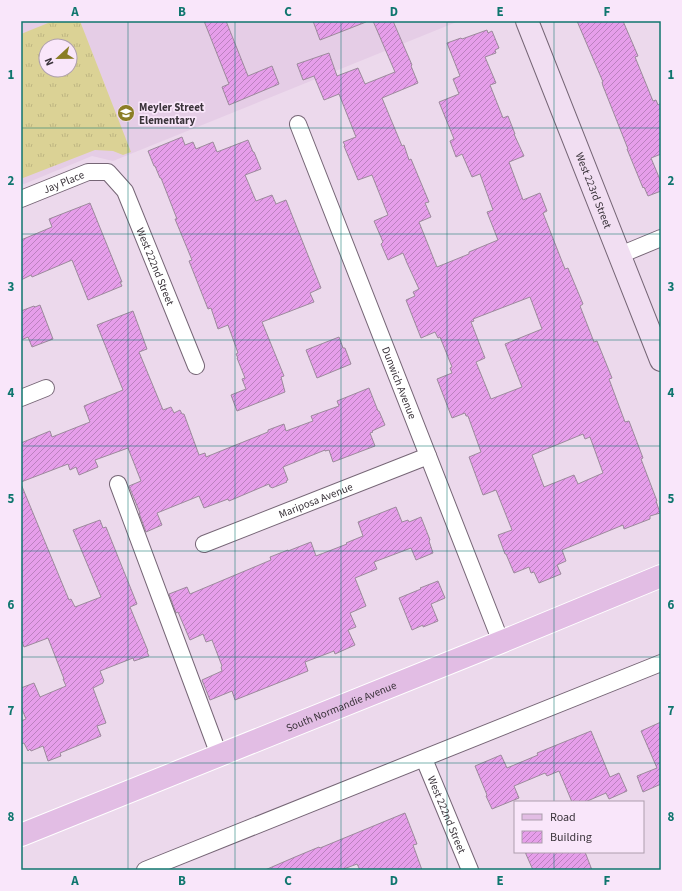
<svg xmlns="http://www.w3.org/2000/svg" width="682" height="891" font-family="'Source Sans 3',sans-serif">
	<style>
		.built { fill: #e5cde6; fill-rule: evenodd }
		.grass { fill: url(#grass-tufts); fill-rule: evenodd }
		.building { fill: url(#building-hatch); stroke: #9c8a9c; fill-rule: evenodd }
		.lines { fill: none; stroke-linecap: round; stroke-linejoin: round }
		.minor-casing { stroke: #766676; stroke-width: 18 }
		.secondary-casing { stroke: #766676; stroke-width: 24 }
		.primary-casing { stroke: #fff; stroke-width: 24 }
		.minor { stroke: #fff; stroke-width: 16 }
		.secondary { stroke: #f1def2; stroke-width: 22 }
		.primary { stroke: #e2bde4; stroke-width: 22 }
		.grid { fill: none; stroke: #0f766e; stroke-width: 1; stroke-opacity: 0.55 }
		.labels { text-anchor: middle; stroke-width: 3.5; stroke-linejoin: round; paint-order: stroke }
		.poi-label { font-size: 11px; font-weight: bold; fill: #3a333a; stroke: #f9e6fa; text-anchor: start }
		.street-label { font-size: 11px; fill: #3a333a; stroke: #f9e6fa }
		.neatline { fill: none; stroke: #0f766e; stroke-width: 1.5 }
		.grid-label { font-size: 13px; text-anchor: middle; font-weight: bold; fill: #0f766e }
	</style>
	<defs>
		<pattern id="grass-tufts" width="24" height="20" patternUnits="userSpaceOnUse"><rect width="24" height="20" fill="#dbd295"/><path d="M3 7l-1-3M5 7V3M7 7l1-3M15 17l-1-3M17 17v-4M19 17l1-3" fill="none" stroke="#bdb581"/></pattern>
		<pattern id="building-hatch" width="6" height="6" patternUnits="userSpaceOnUse"><rect width="6" height="6" fill="#e69eea"/><path d="M-1 1l2-2M0 6l6-6M5 7l2-2" fill="none" stroke="#bb81bf"/></pattern>
	</defs>
	<rect width="100%" height="100%" fill="#ecd9ec"/>
	<path class="built" d="M21 21H459L113 161 92 156 24 184 21 183ZM46 46H70V70H46Z"/>
	<path class="grass" d="M53 21H80L131 152 123 155 113 151 95 150 23 178 21 177V34ZM46 46H70V70H46Z"/>
	<path class="building" d="M204 21H226L248 76 272 66 279 84 229 105 222 87 229 84Z
		M313 21H366V22L320 40Z
		M373 21H393L412 65 411 66 418 83 382 98 402 146 404 145 409 160 411 159 429 202 425 203 431 217 419 222 437 267 469 254V252L498 240 487 212 493 210 480 174 472 177 462 154 456 157 450 141 454 139 439 102 459 94 453 79 460 76 447 43 461 38 462 39 487 30 488 33 492 31 499 48 495 50 496 53 485 57 496 83 490 85 503 118 508 116 515 134H514L524 156 509 162 523 200 540 193 547 211 543 213 565 269 568 268 583 304 580 306 594 342 597 341 612 378 609 379 625 422 629 421 640 450 643 458 641 459 657 501H656L660 513 650 516V519L624 529 623 525 562 550 566 561 557 565 561 574 539 583 534 572 531 573 529 567 514 573 506 554H505L498 535 512 530 496 490 483 495 469 457 481 452 468 416H466L465 413 452 418 437 379 452 373 450 368 452 367 440 337 438 338 435 332 421 338 406 300 415 296 413 292 419 289 407 263 403 253 388 260 381 244 383 242 374 221 388 215 372 175 358 180 344 146 345 145 343 142 356 137 339 94 324 100 314 76 303 80 297 64 329 53 337 76 358 68 365 84 395 72ZM530 297 542 329 505 344 522 387 491 399 476 362 485 358 471 322 474 321 473 319ZM583 434 585 439 590 437 603 473 578 484 574 475 544 487 532 455Z
		M577 21H623L638 56 635 57 653 101 656 100 658 105 661 103V154L651 158 661 182V191L648 196 644 187 643 188 627 149H628L603 86 602 82H603Z
		M182 137 185 145 193 142 196 149 213 142 217 152 248 140 253 152H254L261 169 245 175 256 201 272 195 276 204 286 200 321 288 310 293 314 302 262 322 284 376 281 377 285 392 237 411 231 395 246 389 242 379 245 378 237 358H238L236 354 238 353 228 325 218 329 211 308 208 309 189 261 192 260 175 219H177L161 178H160L155 166H154L148 151Z
		M90 203 122 282H120L122 286 88 300 72 260 32 277 31 275 21 280V240L52 227 49 219Z
		M40 305 53 339 32 347 28 337 21 340V311L34 306 35 307Z
		M133 311 147 349 139 352 163 410 171 407 174 413 180 410 182 414H184L199 455 205 453 206 457 268 432V430L284 424 286 431 313 421 311 416 339 406 337 401 369 388 378 411H379L385 425 372 431 373 432 370 433 375 446 333 462 329 450 325 451V450L283 467 288 480 286 481 287 482 272 488 271 487H270L269 484 229 501 228 499 204 508 199 496 157 513 162 525 146 532 139 513H140L129 486 141 481 128 448 95 460 98 467 79 475 76 467 70 470 68 464 21 482V443L50 431 52 437 90 422 84 406 123 390 97 325Z
		M339 337 343 348H345L351 364 317 378 306 350Z
		M21 484 69 600 71 599 75 607 101 597 73 530 100 520 103 528 106 527 137 604 130 607 148 651 147 652 149 656 134 661 133 658 100 671 104 681 103 682V683L93 688 106 723 97 726 101 736 60 753 61 756 48 761 43 746 31 751 30 749 28 751 24 743 21 744V721L26 719 21 707V688L34 683 40 697 66 686 63 679H64L48 638 24 647 21 639Z
		M396 507 402 522 408 520 409 522 421 517 430 540 429 541 433 553 416 560 411 548 374 562 377 569 355 578 366 606 350 613 356 627 348 630 355 645 335 654 334 651 305 662 308 671 235 700 232 691 210 700 202 680 222 671 221 667 222 666 212 640 206 642 203 634 190 640 178 612 176 613 169 594 187 587 190 594 271 560 270 557 288 550V551L311 542 316 556 347 544 346 543 363 536 358 522Z
		M438 581 445 598 431 604 438 621 423 627V625L412 630 399 598 421 589 420 588Z
		M661 722V784L643 792 637 776 657 768 641 731Z
		M591 731 610 777 619 773 627 791 609 799 606 793 585 802H572L559 771 547 776 545 773 514 786 519 798 492 809 486 796 487 795 475 766 501 755 507 768 538 755 537 753Z
		M405 813 417 844 413 845 422 870H360L357 864 341 870H265L295 857 319 847 320 848Z
		M525 852H585L592 870H533Z"/>
	<g class="lines">
		<g class="minor-casing">
			<g id="minor">
				<path id="s1" d="M298 124 501 642"/>
				<path id="s2" d="M21 199 88 172H108L125 191 196 366"/>
				<path d="M620 255 661 238"/>
				<path d="M21 398 46 388"/>
				<path d="M118 484 219 755"/>
				<path id="s3" d="M204 544 428 456"/>
				<path id="s4" d="M424 759 470 870"/>
				<path d="M145 870 661 663"/>
			</g>
		</g>
		<g class="secondary-casing">
			<g id="secondary">
				<path id="s5" d="M527 21 661 360"/>
			</g>
		</g>
		<g class="primary-casing">
			<g id="primary">
				<path id="s6" d="M21 835 501 642 661 576"/>
			</g>
		</g>
		<use href="#minor" class="minor"/>
		<use href="#secondary" class="secondary"/>
		<use href="#primary" class="primary"/>
	</g>
	<path class="grid" d="M128 21V870M235 21V870M341 21V870M447 21V870M554 21V802M21 128H661M21 234H661M21 340H661M21 446H661M21 551H661M21 657H661M21 763H661M554 852V870"/>
	<defs>
		<g id="school-disc" transform="scale(0.9)"><circle r="9.5" fill="#8b7e25" stroke="#f9e6fa"/><path d="M0-5L7-2L0 1L-7-2ZM-4 1L0 2.5L4 1V4Q0 6-4 4Z" fill="#fff"/></g>
	</defs>
	<g fill-rule="evenodd">
		<use href="#school-disc" x="126" y="113"/>
	</g>
	<g class="labels">
		<g class="poi-label">
			<text x="139" y="111">Meyler Street<tspan x="139" dy="13">Elementary</tspan></text>
		</g>
		<g class="street-label">
			<text dy="4" stroke="none"><textPath href="#s2" startOffset="46">Jay Place</textPath></text>
			<text dy="4" stroke="none"><textPath href="#s5" startOffset="182">West 223rd Street</textPath></text>
			<text dy="4" stroke="none"><textPath href="#s2" startOffset="199">West 222nd Street</textPath></text>
			<text dy="4" stroke="none"><textPath href="#s1" startOffset="278">Dunwich Avenue</textPath></text>
			<text dy="4" stroke="none"><textPath href="#s3" startOffset="120">Mariposa Avenue</textPath></text>
			<text dy="4" stroke="none"><textPath href="#s6" startOffset="345">South Normandie Avenue</textPath></text>
			<text dy="4" stroke="none"><textPath href="#s4" startOffset="60">West 222nd Street</textPath></text>
		</g>
	</g>
	<rect width="682" height="891" fill="none" stroke="#f9e6fa" stroke-width="44"/>
	<rect x="514" y="801" width="130" height="52" fill="#f9e6fa" stroke="#ad9ead"/>
	<rect x="522" y="814" width="20" height="6" fill="#e2bde4" stroke="#ad9ead"/>
	<text x="550" y="821" font-size="12" fill="#3a333a">Road</text>
	<rect x="522" y="831" width="20" height="12" fill="url(#building-hatch)" stroke="#ad9ead"/>
	<text x="550" y="841" font-size="12" fill="#3a333a">Building</text>
	<g transform="translate(58 58) rotate(248)"><circle r="19" fill="#f9e6fa" stroke="#ad9ead"/>
	<path d="M0-3L7 15L0 10L-7 15Z" fill="#8b7e25"/>
	<text y="-6" font-size="11" font-weight="bold" text-anchor="middle" fill="#3a333a">N</text>
	</g>
	<rect x="22" y="22" width="638" height="847" class="neatline"/>
	<g class="grid-label">
		<text x="75" y="16">A</text>
		<text x="182" y="16">B</text>
		<text x="288" y="16">C</text>
		<text x="394" y="16">D</text>
		<text x="500" y="16">E</text>
		<text x="607" y="16">F</text>
		<text x="11" y="79">1</text>
		<text x="671" y="79">1</text>
		<text x="11" y="185">2</text>
		<text x="671" y="185">2</text>
		<text x="11" y="291">3</text>
		<text x="671" y="291">3</text>
		<text x="11" y="397">4</text>
		<text x="671" y="397">4</text>
		<text x="11" y="503">5</text>
		<text x="671" y="503">5</text>
		<text x="11" y="609">6</text>
		<text x="671" y="609">6</text>
		<text x="11" y="715">7</text>
		<text x="671" y="715">7</text>
		<text x="11" y="821">8</text>
		<text x="671" y="821">8</text>
		<text x="75" y="885">A</text>
		<text x="182" y="885">B</text>
		<text x="288" y="885">C</text>
		<text x="394" y="885">D</text>
		<text x="500" y="885">E</text>
		<text x="607" y="885">F</text>
	</g>
</svg>
